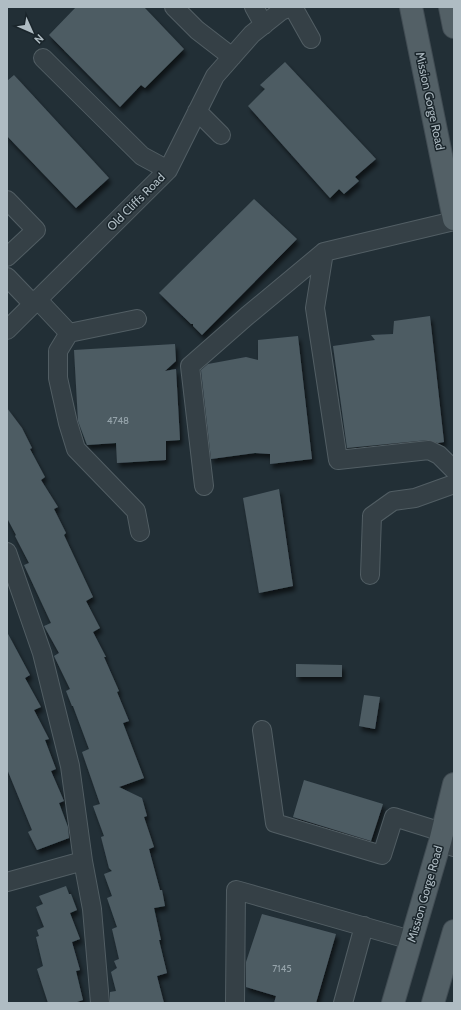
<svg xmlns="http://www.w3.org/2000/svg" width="461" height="1010" font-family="Cabin,sans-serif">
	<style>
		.building { fill: #4d5c64; filter: url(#shadow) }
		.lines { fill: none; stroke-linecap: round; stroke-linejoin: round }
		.minor-casing { stroke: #525e64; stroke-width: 20 }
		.major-casing { stroke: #414c53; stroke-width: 24 }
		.minor { stroke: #354046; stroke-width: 18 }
		.major { stroke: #536066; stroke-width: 22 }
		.labels { text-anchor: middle; stroke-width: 3; stroke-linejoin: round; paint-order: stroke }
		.number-label { font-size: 10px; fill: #96a4ab }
		.street-label { font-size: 12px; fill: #afbcc3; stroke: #1a252b }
	</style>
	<defs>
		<filter id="shadow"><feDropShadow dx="2.5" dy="4.5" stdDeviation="2" flood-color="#0009"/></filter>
	</defs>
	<rect width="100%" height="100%" fill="#222f36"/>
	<path class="building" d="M76 7H144L184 49 145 88 141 85 120 107 49 35Z
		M285 62 376 159 355 177 359 181 344 194 339 189 330 198 248 106 265 89 260 85Z
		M14 75 109 178 76 208 7 136V81Z
		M254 199 297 239 202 335 193 326V324H191L159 293Z
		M430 316 444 442 438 443 428 440 347 448 333 346 375 340 371 335 393 334 394 321Z
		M298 336 312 459 270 464V454L255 453 211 459 201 370 208 364 246 357 258 360V340Z
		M175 344 176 361 165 371 176 369 180 440 166 441V460L117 463 116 443 87 445 78 421 74 350Z
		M7 408 22 428 32 448 30 449 45 477 41 480 58 507 54 509 66 533 64 535 93 597 86 601 100 628 93 632 106 657H104L119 691 117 692 129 721 123 723 144 778 119 787 142 798 147 816 144 817 154 847 149 849 160 890H162L165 906 154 908 161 940H159L167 973 157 976 164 1003H110V992L116 991 111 972 117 968 114 961 119 959 112 929 117 927 107 898 112 896 104 874 112 871 109 868 101 837 104 836 93 806 100 804 82 752 89 749 73 706H72L66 691 70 689 54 656 59 653 44 626 51 623 24 565 29 563 15 536 16 535 7 518Z
		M279 489 293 586 259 593 243 498Z
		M7 632 30 675 25 678 41 707 34 710 49 739 45 740 56 769 51 771 64 801 59 803 68 827 69 838 37 850 28 832 32 830 7 769Z
		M296 664 342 665V677H296Z
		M364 695 380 697 375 729 359 726Z
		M304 780 383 804 371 841 293 817Z
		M66 886 69 894H71L77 910 70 913 80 939 72 942 80 970 76 971 83 1000 74 1003H48L37 969 43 966 36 937 39 936 37 930 44 927 36 907 43 904 39 896Z
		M262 914 336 934 316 1003H274L276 996 246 987V962Z"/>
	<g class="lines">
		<g class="minor-casing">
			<path id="minor" d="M174 7 197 30 232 57
				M254 7 264 25
				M293 7 311 39
				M43 58 142 156 168 170
				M197 111 221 135
				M7 200 36 230 7 257
				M454 221 324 252 315 308 338 460 429 450 439 455 454 470
				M7 277 33 304
				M37 299 69 333 58 351V378L68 423 76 449 136 511 140 532
				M7 330 168 170 215 76 252 34 281 11 291 7
				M69 333 137 319
				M204 486 190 366 247 316 324 252
				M7 552 42 653 70 766 83 861 92 909 100 1003
				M370 575 372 516 393 501 415 498 454 484
				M262 730 275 823 382 855 394 817 442 832
				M440 842 454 847
				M7 882 83 861
				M235 1003 236 890 411 940
				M343 1003 364 926"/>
		</g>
		<g class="major-casing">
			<path id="major" d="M411 7 454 219
				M450 7 454 27
				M393 1003 440 842 454 784
				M433 1003 454 931"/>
		</g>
		<use href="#minor" class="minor"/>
		<use href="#major" class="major"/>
	</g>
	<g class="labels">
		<g class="number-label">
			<text x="118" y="424">4748</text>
			<text x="282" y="972">7145</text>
		</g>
		<g class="street-label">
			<text transform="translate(430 101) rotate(78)" y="4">Mission Gorge Road</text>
			<text transform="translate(136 202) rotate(-45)" y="4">Old Cliffs Road</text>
			<text transform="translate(425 894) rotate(-74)" y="4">Mission Gorge Road</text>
		</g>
	</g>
	<rect width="461" height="1010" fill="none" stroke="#afbcc3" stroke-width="16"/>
	<g transform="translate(32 32) rotate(135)" stroke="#1a252b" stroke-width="3" paint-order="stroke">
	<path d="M0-3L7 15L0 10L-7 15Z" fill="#afbcc3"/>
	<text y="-6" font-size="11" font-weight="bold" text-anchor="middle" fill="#afbcc3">N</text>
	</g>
</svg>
